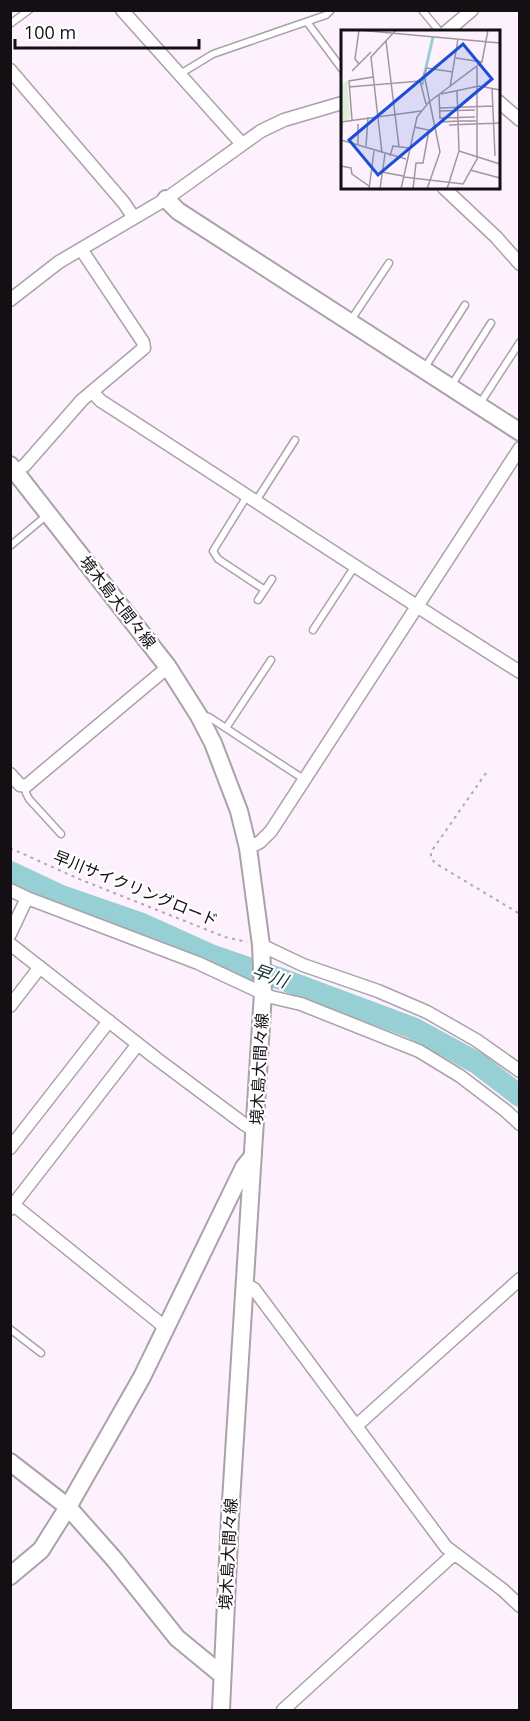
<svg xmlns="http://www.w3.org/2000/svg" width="530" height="1721" font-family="'Open Sans','Noto Sans JP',sans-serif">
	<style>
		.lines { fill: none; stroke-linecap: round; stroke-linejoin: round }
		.river { stroke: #96d0d5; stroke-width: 22 }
		.lane-casing { stroke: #aba1ab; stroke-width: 9 }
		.street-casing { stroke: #aba1ab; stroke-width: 15 }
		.secondary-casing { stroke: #aba1ab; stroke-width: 20 }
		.path { stroke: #b0a7b0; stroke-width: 2; stroke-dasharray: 3 4.5; stroke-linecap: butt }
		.lane { stroke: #fff; stroke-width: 6 }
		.street { stroke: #fff; stroke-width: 12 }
		.secondary { stroke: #fff; stroke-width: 16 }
		.labels { text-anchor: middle; stroke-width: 4.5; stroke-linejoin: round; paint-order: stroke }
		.street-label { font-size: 16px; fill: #130f13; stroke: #fff }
		.water-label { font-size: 18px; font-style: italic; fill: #123133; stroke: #fff }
		.inset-river { fill: none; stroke: #96d0d5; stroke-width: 3 }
		.inset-road { fill: none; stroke: #9f979f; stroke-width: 1.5 }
		.view { fill: #1d4ed8; fill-opacity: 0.15; stroke: #1d4ed8; stroke-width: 3 }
		.inset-edge { fill: none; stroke: #130f13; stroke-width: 3 }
	</style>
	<rect width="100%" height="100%" fill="#fcf1fc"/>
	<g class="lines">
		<path class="river" d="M10 872 61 896 142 924 213 956 284 980 413 1028 477 1063 520 1096"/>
		<g class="lane-casing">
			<path id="lane" d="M422 10 440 32
				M307 22 342 69
				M10 24 29 10
				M180 74 213 54 326 15 331 10
				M351 320 389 263
				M424 369 465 305
				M451 386 491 323
				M479 405 520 342
				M247 496 213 551 218 559 265 590
				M256 501 295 440
				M10 546 46 516
				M258 600 272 579
				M313 630 355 566
				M203 716 209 717 305 780
				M226 728 271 660
				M26 786V793L29 799 61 834
				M10 1329 41 1353"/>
		</g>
		<g class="street-casing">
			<path id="street" d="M122 10 242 144
				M446 32 472 10
				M10 70 124 203 134 218
				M498 101 520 120
				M444 188 496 237 520 264
				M10 300 59 262 166 199 261 131 284 120 342 103
				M92 392 101 401C241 491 379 583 520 672
				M16 471 25 465 82 400 144 348 143 342 81 249
				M10 774 20 785 26 786 168 667
				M248 848 260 842 271 831 520 448
				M10 890 27 898 198 963 271 997 301 1004 419 1051 460 1076 506 1111 520 1124
				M10 934 27 898
				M10 944 157 1059 244 1124 255 1131
				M261 945 303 965 378 991 427 1012 476 1040 520 1071
				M10 1006 40 967
				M10 1148 109 1021
				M10 1202 166 1328
				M10 1209 138 1044
				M245 1284 254 1289 446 1547 503 1590 520 1606
				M356 1426 520 1279
				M283 1710 454 1554"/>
		</g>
		<g class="secondary-casing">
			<path id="secondary" d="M166 199 178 211 520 432
				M10 465 168 667 199 716 213 743 239 811 248 848 261 945 263 993 230 1517 221 1710
				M10 1462 68 1507 114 1559 177 1638 222 1675
				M10 1576 41 1550 68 1507 142 1377 244 1167 253 1156"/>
		</g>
		<path class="path" d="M486 773 431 852V858L435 863 520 914
			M10 848 79 879 225 937 247 942"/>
		<use href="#lane" class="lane"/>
		<use href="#street" class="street"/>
		<use href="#secondary" class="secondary"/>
	</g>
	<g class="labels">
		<g class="street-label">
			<text transform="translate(118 602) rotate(52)" y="6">境木島大間々線</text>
			<text transform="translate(136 888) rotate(22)" y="6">早川サイクリングロード</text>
			<text transform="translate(259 1069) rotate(-87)" y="6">境木島大間々線</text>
			<text transform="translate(228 1554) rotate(-87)" y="6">境木島大間々線</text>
		</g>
		<g class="water-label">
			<text transform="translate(270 976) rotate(20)" y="6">早川</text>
		</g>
	</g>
	<g transform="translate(341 30)">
		<rect width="159" height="159" fill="#fcf1fc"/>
		<path d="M6 50 9 89 0 91V56Z" fill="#dceed4"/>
		<path class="inset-river" d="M81 55 92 7"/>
		<path class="inset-road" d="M17 0 159 13M45 11 58 117M115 28 141 32M18 34 14 29 18 0M11 41 30 22M8 57 79 51 85 74M109 57 117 9M151 58 154 126M100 64 138 56 159 60M98 65 99 89M99 78 152 76M99 81 134 80M99 88 134 87M11 90 8 51 32 47M0 92 80 81M99 92 117 91 116 60M17 94V114M108 95 159 93M0 110 65 129M25 116 27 87M0 118 1 92M118 121 159 134M41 123 30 27 55 0M49 126 52 116 68 118M0 136 10 138 11 144 28 156M129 140 159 148M41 142 62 146M63 147 122 154 136 129V37M28 159 33 121M39 159 44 124M60 159 76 87 88 72 141 32 147 0M72 159 75 133H82L88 100 73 97M86 159 99 122 83 44 86 38 112 42M106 159 118 121 117 91H135"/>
		<path class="view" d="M122 14 151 49 37 145 8 110Z"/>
		<rect width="159" height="159" class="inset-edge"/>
	</g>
	<rect width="530" height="1721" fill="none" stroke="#130f13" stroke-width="24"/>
	<path d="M15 39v9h184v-9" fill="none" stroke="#130f13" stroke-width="3"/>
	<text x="24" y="39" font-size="18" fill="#130f13" stroke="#ffffff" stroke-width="4.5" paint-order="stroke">100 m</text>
</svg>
